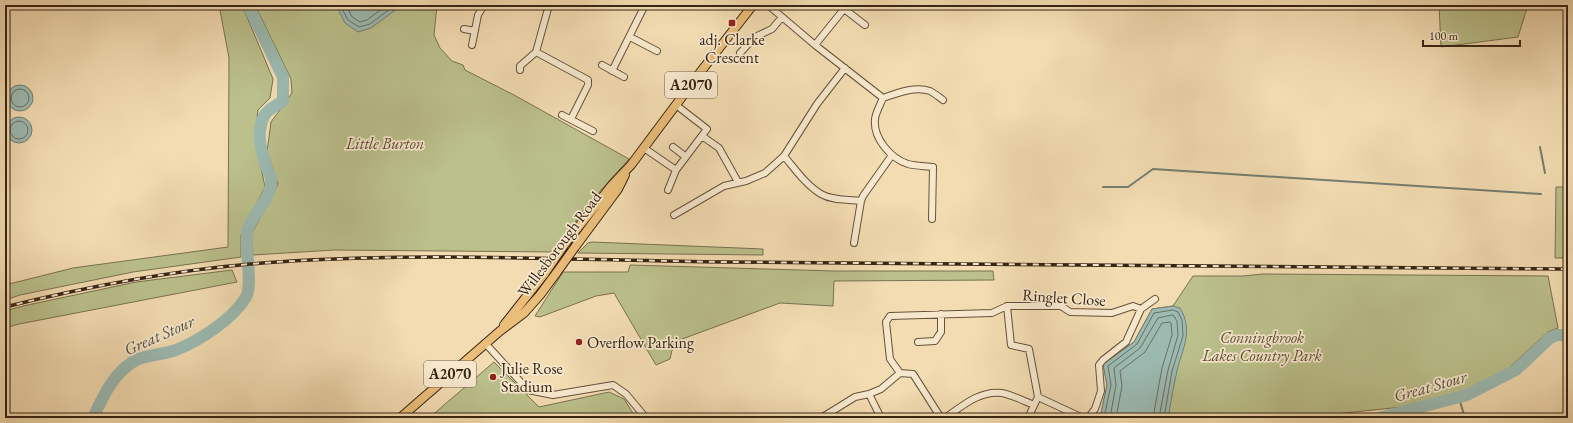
<svg xmlns="http://www.w3.org/2000/svg" width="1573" height="423" font-family="'EB Garamond',serif">
	<style>
		.green { fill: #bbc08c; stroke: #797250 }
		.water { fill: #9cbab2; stroke: #747e72 }
		.lines { fill: none; stroke-linecap: round; stroke-linejoin: round }
		.shore { stroke: #6a6f62; stroke-width: 1 }
		.stream { stroke: #747e72; stroke-width: 2 }
		.river { stroke: #9cbab2; stroke-width: 12 }
		.minor-casing { stroke: #66523b; stroke-width: 8 }
		.major-casing { stroke: #372413; stroke-width: 10 }
		.minor { stroke: #f7e8cd; stroke-width: 6 }
		.major { stroke: #eabe79; stroke-width: 8 }
		.rail-casing { stroke: #372413; stroke-width: 3.5 }
		.rail { stroke: #f7e8cd; stroke-width: 2; stroke-dasharray: 6; stroke-linecap: butt }
		.major-bridge-casing { stroke: #372413; stroke-width: 10; stroke-linecap: butt }
		.major-bridge { stroke: #eabe79; stroke-width: 8 }
		.poi-dot { fill: #8f2418; stroke: #f7e8cd; stroke-width: 1.5 }
		.labels { text-anchor: middle; stroke-width: 3.5; stroke-linejoin: round; paint-order: stroke }
		.shield { fill: #f7e8cd; stroke: #715f4b; stroke-width: 1 }
		.shield-label { font-size: 15px; font-weight: bold; fill: #372413 }
		.poi-label { font-size: 16px; fill: #372413; stroke: #f7e8cd; text-anchor: start }
		.park-label { font-size: 16px; font-style: italic; fill: #584b31; stroke: #f7e8cd }
		.street-label { font-size: 16px; fill: #372413; stroke: #f7e8cd }
		.water-label { font-size: 17px; font-style: italic; fill: #555143; stroke: #f7e8cd }
	</style>
	<rect width="100%" height="100%" fill="#f3dcb2"/>
	<filter id="stains"><feTurbulence type="fractalNoise" baseFrequency=".005" numOctaves="4"/><feColorMatrix values="0 0 0 0 .2 0 0 0 0 .09 0 0 0 0 .02 0 0 0 .5 -.17"/></filter>
	<radialGradient id="worn" r=".72"><stop offset=".6" stop-color="#630" stop-opacity="0"/><stop offset="1" stop-color="#630" stop-opacity=".3"/></radialGradient>
	<path class="green" d="M219 5H242L273 79 270 98 258 110 255 138 265 187 241 235V257L133 272 20 295 5 300V285L73 268 228 247 229 58Z
		M255 5H437L434 35 440 48 452 61 463 65 465 70 514 95 629 159 584 209 574 224 552 252 334 250 253 255 251 235 278 184 267 152 271 122 292 93 291 79Z
		M1439 5H1528L1518 37 1441 47Z
		M1556 187H1568V258H1555Z
		M592 242 763 249V255L578 253 588 243Z
		M630 265 834 271H993L994 280 834 281 833 306 780 303 674 342 670 359 656 365 614 293 596 296 540 317 535 316 563 272H628Z
		M232 270 237 282 19 324 5 328V311L23 306 136 282Z
		M1263 274 1548 276 1558 328 1548 332 1509 368 1490 378 1467 390 1402 407 1296 418H1100L1107 385 1103 364 1134 342 1152 309 1173 306 1193 276H1243Z
		M494 362 539 407 609 392 624 399 636 418H429Z"/>
	<path class="water" d="M336 5H402L371 28 358 32 345 23Z
		M7 98a13 13 0 1 1 26 0a13 13 0 1 1-26 0Z
		M6 130a13 13 0 1 1 26 0a13 13 0 1 1-26 0Z
		M1173 306 1180 308C1194 331 1182 349 1177 371 1173 387 1171 403 1168 418H1100L1107 385 1103 364 1134 342 1152 309Z"/>
	<g class="lines">
		<path class="shore" d="M340 5 348 20 359 27 370 24 395 5
			M346 5 352 17 360 22 367 20 387 5
			M11 98a9 9 0 1 1 18 0a9 9 0 1 1-18 0Z
			M10 130a9 9 0 1 1 18 0a9 9 0 1 1-18 0Z
			M1104 418 1111 385 1108 366 1137 344 1154 313 1173 310 1178 312 1182 320 1183 336 1172 371 1164 418
			M1110 418 1116 385 1114 368 1140 348 1158 318 1172 315 1174 316 1177 321 1178 335 1168 370 1159 418
			M1116 418 1122 386 1120 371 1145 352 1162 323 1170 322 1171 323 1172 335 1162 368 1153 418"/>
		<path class="stream" d="M1540 147 1545 173
			M1103 187H1128L1153 169 1541 194
			M1459 398 1465 418"/>
		<path class="river" d="M93 418C103 396 115 370 138 359 149 355 165 354 176 350 199 341 233 319 246 297 253 284 245 251 247 234 248 218 270 202 271 183 272 178 268 171 266 166 261 150 256 132 264 116 267 110 277 105 283 101V77L248 5
			M1379 418 1467 395 1516 370 1550 338 1557 335H1562L1568 337"/>
		<g class="minor-casing">
			<path id="minor" d="M768 5 815 45 883 98
				M839 5 865 25
				M464 29 475 31
				M630 37 657 51
				M472 45 478 15 484 5
				M815 45 844 9
				M536 52 588 80V85L571 119
				M740 53 755 37 772 29 782 17
				M602 65 624 77
				M520 70V66L536 52 549 5
				M612 71 645 5
				M883 98C880 105 876 112 875 119 873 138 890 158 908 164 915 166 925 166 933 167L932 219
				M883 98C897 93 915 86 930 91 934 93 939 97 943 100
				M562 115 593 131
				M702 136 719 148 738 182
				M673 147 686 157
				M644 148 676 170
				M784 156C795 169 806 185 821 194 833 201 848 199 861 201L863 196 892 155
				M668 190 676 170 707 129 676 105
				M674 215 724 186 746 181 765 173 784 156 817 104 845 68
				M854 243 861 201
				M1007 306 1011 345 1029 349 1038 397 1028 418
				M918 342 935 341 941 332V314
				M485 343 528 390 553 395 613 385 626 394 646 418
				M900 373 890 359 886 322 890 316 992 313 1007 306H1061L1070 312 1112 313 1133 306 1141 309
				M900 373 913 374 941 418
				M869 394 881 418
				M1038 397 1083 418
				M821 418 855 397 869 394 881 389 900 373
				M945 418C962 406 980 390 1002 393 1012 395 1024 401 1034 405
				M1088 418 1095 409 1101 391 1099 365 1103 360 1126 342 1141 309 1155 299"/>
		</g>
		<g class="major-casing">
			<path id="major" d="M564 245 612 185 631 165 702 70 753 5
				M575 247 618 189 625 175
				M504 325 545 273
				M400 418 500 331 524 313 540 295 557 272"/>
		</g>
		<use href="#minor" class="minor"/>
		<use href="#major" class="major"/>
		<g class="rail-casing">
			<path id="rail" d="M5 307C94 285 185 268 277 262 426 252 576 260 725 262 1006 264 1287 267 1568 269"/>
		</g>
		<use href="#rail" class="rail"/>
		<g class="major-bridge-casing">
			<path id="major-bridge" d="M557 272 575 247
				M545 273 564 245"/>
		</g>
		<use href="#major-bridge" class="major-bridge"/>
	</g>
	<g class="poi-dot">
		<rect x="728" y="19" width="8" height="8" rx="2"/>
		<circle cx="579" cy="342" r="4"/>
		<circle cx="493" cy="377" r="4"/>
	</g>
	<g class="labels">
		<g class="shield">
			<rect x="665" y="72" width="52" height="26" rx="3"/>
			<rect x="424" y="361" width="52" height="26" rx="3"/>
		</g>
		<g class="shield-label">
			<text x="691" y="90">A2070</text>
			<text x="450" y="379">A2070</text>
		</g>
		<g class="poi-label">
			<text x="732" y="45" text-anchor="middle">adj. Clarke<tspan x="732" dy="18">Crescent</tspan></text>
			<text x="587" y="348">Overflow Parking</text>
			<text x="501" y="374">Julie Rose<tspan x="501" dy="18">Stadium</tspan></text>
		</g>
		<g class="park-label">
			<text x="385" y="149">Little Burton</text>
			<text x="1262" y="343">Conningbrook<tspan x="1262" dy="18">Lakes Country Park</tspan></text>
		</g>
		<g class="street-label">
			<text transform="translate(559 244) rotate(-53)" y="6">Willesborough Road</text>
			<text transform="translate(1064 297) rotate(4)" y="6">Ringlet Close</text>
		</g>
		<g class="water-label">
			<text transform="translate(159 335) rotate(-24)" y="6">Great Stour</text>
			<text transform="translate(1430 386) rotate(-16)" y="6">Great Stour</text>
		</g>
	</g>
	<rect width="1573" height="423" fill="none" stroke="#f3dcb2" stroke-width="20"/>
	<rect x="6" y="6" width="1561" height="411" fill="none" stroke="#372413" stroke-width="2"/>
	<rect x="10" y="10" width="1553" height="403" fill="none" stroke="#372413"/>
	<path d="M1423 40v6h97v-6" fill="none" stroke="#372413" stroke-width="2"/>
	<text x="1429" y="40" font-size="12" fill="#372413" stroke="#f7e8cd" stroke-width="3" paint-order="stroke">100 m</text>
	<rect width="100%" height="100%" filter="url(#stains)"/>
	<rect width="100%" height="100%" fill="url(#worn)"/>
</svg>
